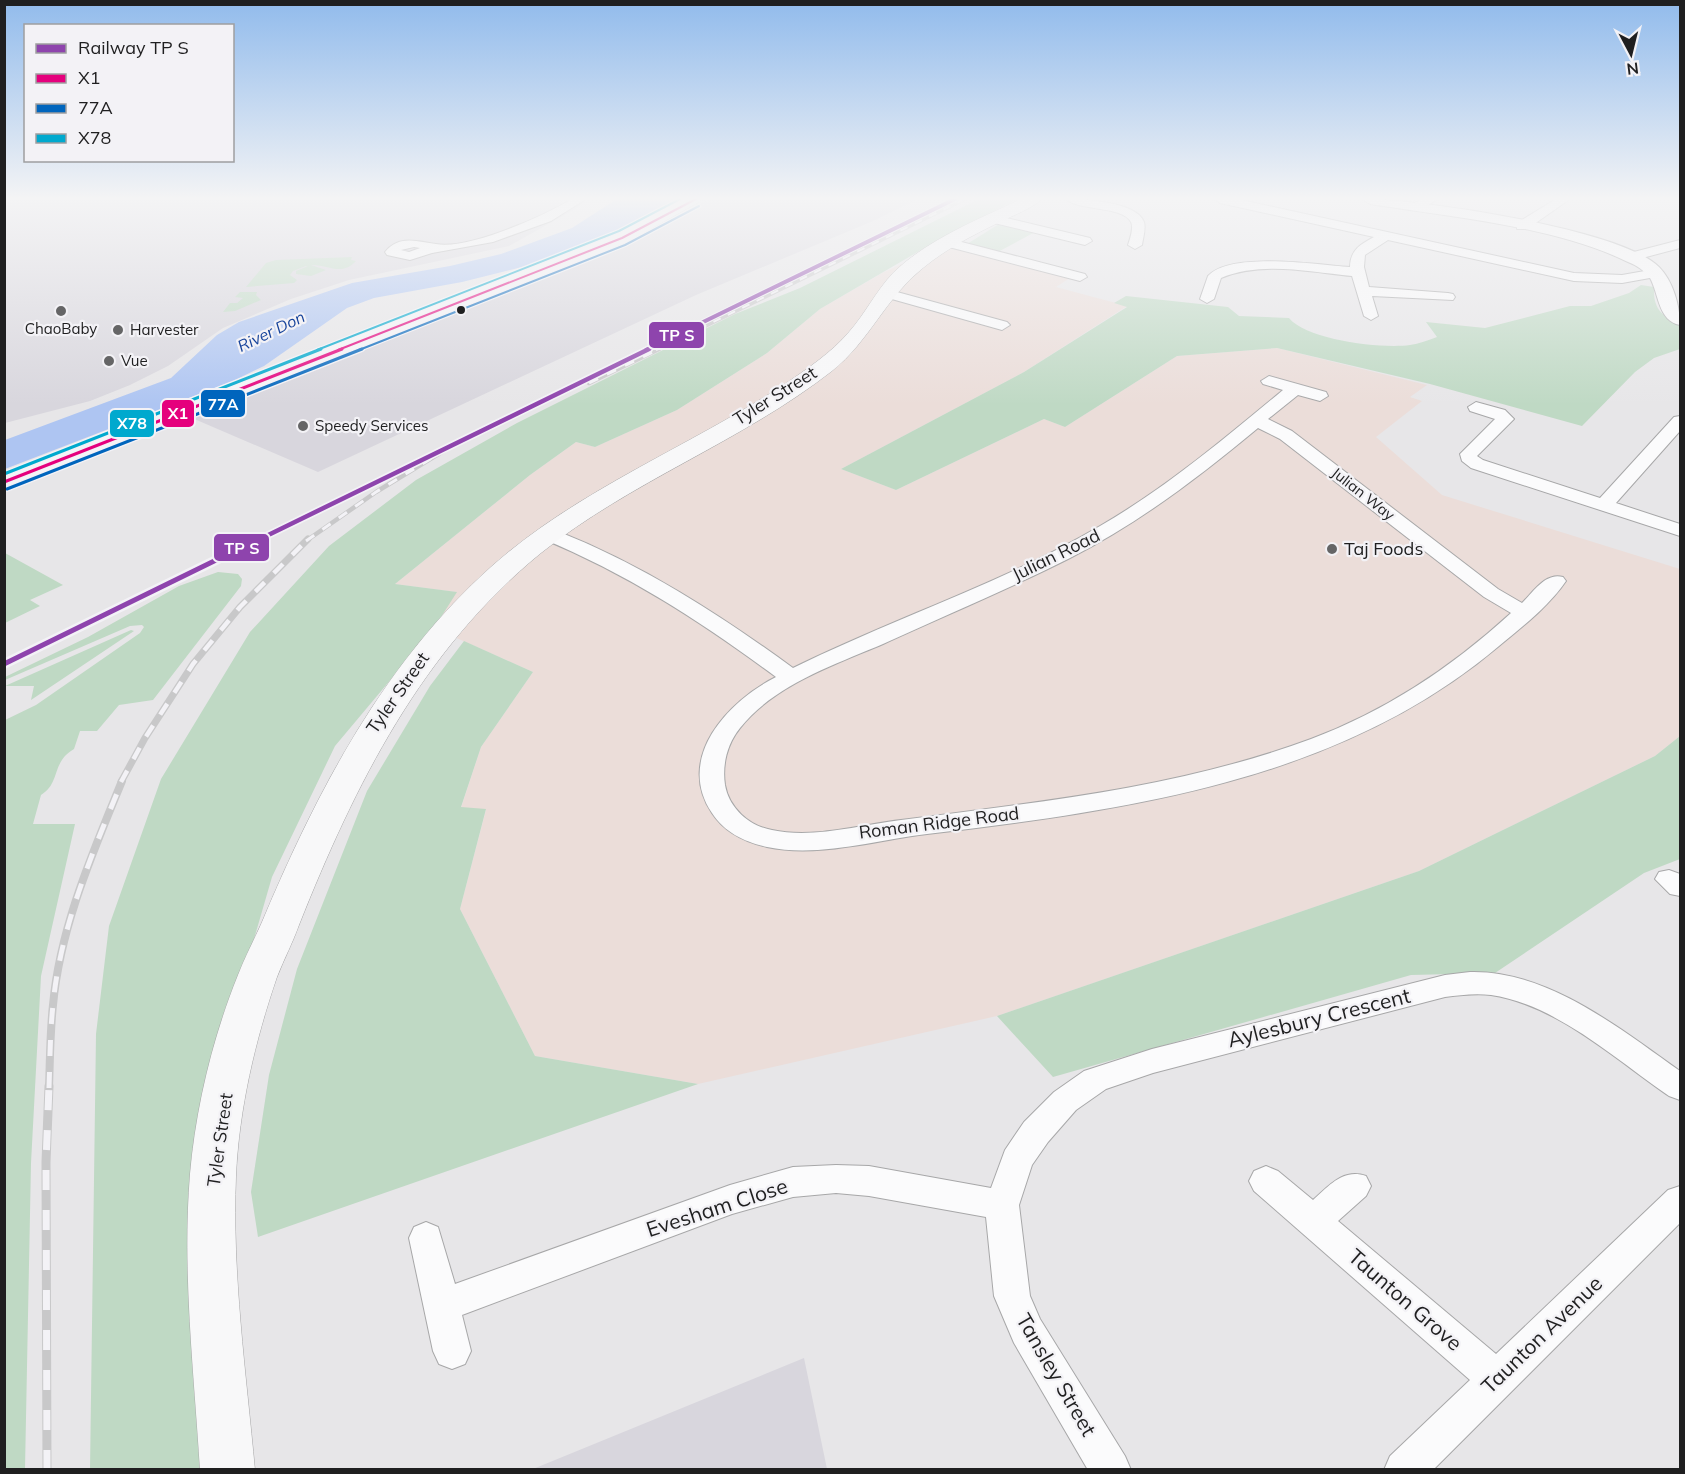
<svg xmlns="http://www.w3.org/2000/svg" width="1685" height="1474" font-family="Mulish,sans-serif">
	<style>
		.built { fill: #d8d6dd }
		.industrial { fill: #ebddd9 }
		.green { fill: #bfd9c4 }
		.water { fill: #aec5f2 }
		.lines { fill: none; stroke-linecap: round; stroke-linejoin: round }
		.minor-casing { stroke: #a7a7a8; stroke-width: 2 }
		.tertiary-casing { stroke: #a7a7a8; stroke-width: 2 }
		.secondary-casing { stroke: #a7a7a8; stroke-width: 1 }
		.primary-casing { stroke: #bdbcc3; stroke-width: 1 }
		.minor { fill: #fbfbfc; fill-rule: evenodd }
		.tertiary { fill: #fbfbfc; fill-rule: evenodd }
		.secondary { fill: #f8f8f9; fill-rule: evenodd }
		.primary { fill: #f5f4f7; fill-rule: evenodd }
		.rail-far4-casing { stroke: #c8c8c9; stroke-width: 4 }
		.rail-far3-casing { stroke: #c8c8c9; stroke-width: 4.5 }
		.rail-far2-casing { stroke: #c8c8c9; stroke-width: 7 }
		.rail-far1-casing { stroke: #c8c8c9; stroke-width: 8 }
		.rail-casing { stroke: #c8c8c9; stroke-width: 9 }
		.rail-far4 { stroke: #f3f2f6; stroke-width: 2; stroke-dasharray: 8; stroke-linecap: butt }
		.rail-far3 { stroke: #f3f2f6; stroke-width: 3; stroke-dasharray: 10; stroke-linecap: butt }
		.rail-far2 { stroke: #f3f2f6; stroke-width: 4.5; stroke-dasharray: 13; stroke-linecap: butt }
		.rail-far1 { stroke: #f3f2f6; stroke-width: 5; stroke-dasharray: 16; stroke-linecap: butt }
		.rail { stroke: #f3f2f6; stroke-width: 7; stroke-dasharray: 20; stroke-linecap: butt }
		.bus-1-far1-casing { stroke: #f3f2f6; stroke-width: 4.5 }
		.bus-1-casing { stroke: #f3f2f6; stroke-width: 6 }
		.bus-2-far1-casing { stroke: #f3f2f6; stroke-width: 4.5 }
		.bus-2-casing { stroke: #f3f2f6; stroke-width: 6 }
		.bus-3-far1-casing { stroke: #f3f2f6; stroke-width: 4.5 }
		.bus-3-casing { stroke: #f3f2f6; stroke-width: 6 }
		.bus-1-far1 { stroke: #e5007d; stroke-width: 2 }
		.bus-1 { stroke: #e5007d; stroke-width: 3 }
		.bus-2-far1 { stroke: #0065bd; stroke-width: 2 }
		.bus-2 { stroke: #0065bd; stroke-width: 3 }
		.bus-3-far1 { stroke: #00a9ce; stroke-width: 2 }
		.bus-3 { stroke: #00a9ce; stroke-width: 3 }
		.rail-1-far2-casing { stroke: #f3f2f6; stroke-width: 6 }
		.rail-1-far1-casing { stroke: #f3f2f6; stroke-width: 8 }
		.rail-1-casing { stroke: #f3f2f6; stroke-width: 10 }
		.rail-1-far2 { stroke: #8e44ad; stroke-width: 4 }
		.rail-1-far1 { stroke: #8e44ad; stroke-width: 4.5 }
		.rail-1 { stroke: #8e44ad; stroke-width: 5 }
		.bus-dot { fill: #1f1f20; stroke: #f3f2f6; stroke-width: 2 }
		.poi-dot { fill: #656566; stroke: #f3f2f6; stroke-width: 2 }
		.labels { text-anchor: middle; stroke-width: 4.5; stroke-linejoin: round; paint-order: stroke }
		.far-poi-label { font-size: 15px; fill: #1f1f20; stroke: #f3f2f6; text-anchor: start }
		.far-street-label { font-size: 15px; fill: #1f1f20; stroke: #f3f2f6 }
		.far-water-label { font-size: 16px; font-style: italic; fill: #16439b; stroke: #f3f2f6 }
		.street-label { font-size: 18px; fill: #1f1f20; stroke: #f3f2f6 }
		.poi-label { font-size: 18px; fill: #1f1f20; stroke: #f3f2f6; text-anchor: start }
		.near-street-label { font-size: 21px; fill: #1f1f20; stroke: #f3f2f6 }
		.line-badge { stroke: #f3f2f6; stroke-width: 2 }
		.badge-label { font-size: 16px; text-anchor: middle; font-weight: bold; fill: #fff }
	</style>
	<rect width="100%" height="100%" fill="#e7e6e8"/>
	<path class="built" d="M5 199H587L577 208 509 246 349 280 291 299 223 328 168 366 130 385 90 401 5 423Z
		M709 199H918L873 221 696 295 318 472 192 418 647 233Z
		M804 1358 827 1469H533Z"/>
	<path class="industrial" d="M950 243 1073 276 1056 287 1127 306 1024 372 841 469 896 490 1044 419 1065 427 1177 356 1277 348 1427 385 1410 397 1422 401 1376 437 1442 495 1680 569V736L1655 756 1419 871 997 1016 698 1084 535 1056 460 909 486 810 461 808 481 747 533 672 434 628 456 592 395 584 530 475 576 442 595 447 677 410 767 353 820 309 884 272Z"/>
	<path class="green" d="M979 199H1017L933 243 820 309 767 353 677 410 595 447 576 442 530 475 395 584 457 592 434 628 335 746 272 877 229 1025 203 1469 90 1470 96 1034 109 926 161 779 250 632 329 546 416 480 517 423 735 314 800 288Z
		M999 224 1035 232 996 253 967 244Z
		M352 257 351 260 356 261C342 277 327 264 311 265L326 270 311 276 296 274V271L308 266H306L293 271 290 275 297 280 294 283 246 287 266 263 276 260Z
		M1641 285 1654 287C1653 310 1662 315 1680 326V349L1654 358 1635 372 1582 426 1430 384 1277 348 1177 356 1065 427 1044 419 896 490 841 469 1024 372 1127 307 1114 303 1126 296 1228 307 1239 316 1289 318C1307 340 1381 349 1410 345 1419 344 1428 340 1437 337L1426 322 1485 328 1570 306H1591L1629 293Z
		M240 292H257L256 295 261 300 235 311 223 312 230 303H237L243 298 235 297Z
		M5 553 63 585 30 600 40 606 5 623Z
		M218 572 238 574 242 579 241 586 153 700 119 705 97 731H80L74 749C51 762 61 783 41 795L33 824H75L41 976 31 1163 25 1469H5V720L36 705 140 633 144 627 142 625 130 626 5 680V677L88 637 179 586Z
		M131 630 134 631 31 700 34 686H5Z
		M464 641 533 672 481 747 461 807 486 809 460 909 535 1056 698 1084 258 1237 251 1192 269 1075 297 969 367 791 430 686Z
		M1680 736V859L1644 873 1495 973 1411 975 1053 1077 997 1016 1419 871 1655 756Z"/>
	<path class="water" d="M617 199H676L671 205 626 228 530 265 462 282 374 298 347 308 264 366 233 381 5 469V440L171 378 217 335 239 322 352 283 450 266 501 254 572 228Z"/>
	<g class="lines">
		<g class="minor-casing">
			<path id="minor" d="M572 199H586L551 221 493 242 432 253 410 260 387 255 385 252C399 234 419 242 436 244 468 250 544 216 572 199ZM414 247 420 248 409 252 401 250Z
				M1066 199C1084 199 1137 202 1144 222 1146 229 1143 238 1142 245L1135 249 1128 245C1130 239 1134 228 1131 222 1123 206 1079 211 1066 199Z
				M1214 199H1237L1574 273 1622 275 1656 269 1663 273 1661 276 1622 283 1574 281 1388 240 1365 255 1364 267 1369 287 1448 293 1453 294 1455 297 1453 300 1372 296 1378 316 1371 320 1364 316 1352 276C1309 272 1262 261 1221 278L1214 299 1207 303 1200 299 1208 276C1231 251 1318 265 1350 267 1350 250 1361 244 1374 237L1220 203Z
				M1422 199H1437L1421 210H1413V204Z
				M1556 199H1570L1527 229H1517V223Z
				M994 215 1090 238 1092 241 1085 245 990 222 988 219Z
				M950 239 1085 274 1087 277 1080 281 945 246 943 243Z
				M1680 240V248L1631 261 1624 257 1626 254Z
				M886 289 1007 322 1010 325 1002 330 881 296V290Z
				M1269 376 1326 392 1328 396 1320 401 1298 395 1268 419 1292 431 1498 589 1522 603C1534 591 1546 572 1563 577L1566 581C1549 606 1522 627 1499 646 1340 781 1127 810 927 834 876 840 818 858 767 847 745 842 725 833 712 813 675 758 728 701 776 677 703 623 628 574 543 539L540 535 550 529 557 531C643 565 719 614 793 668 894 618 1003 583 1100 526 1166 488 1225 438 1283 390L1263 384 1261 381ZM1258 428 1280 439 1484 597 1511 613C1452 667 1386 711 1311 739 1179 788 1039 802 901 820 859 825 813 839 772 830 749 826 729 808 725 785 722 765 727 744 740 728 774 685 834 665 883 644 946 615 1009 589 1070 558 1139 523 1199 477 1258 428Z
				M1476 402 1505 410 1514 419 1477 456 1483 460 1600 498 1674 417 1680 416V431L1616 503 1680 524V536L1471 468 1462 461 1460 454 1495 419 1470 411 1468 407Z
				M1669 870 1680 874V896L1670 894 1655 879 1659 872Z
				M1470 972C1548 970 1620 1029 1680 1071V1100L1669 1096C1615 1059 1557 1005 1491 995 1475 993 1460 995 1445 997L1153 1073 1106 1089 1076 1110 1048 1142 1032 1165 1019 1205 1030 1296 1040 1319 1125 1456 1131 1470H1088L1014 1343 994 1296 986 1217 869 1196 836 1193 793 1197 732 1214 462 1315 471 1351 465 1364 452 1369 439 1364 433 1351 409 1238 414 1227 426 1222 438 1227 455 1284 730 1185 793 1167 836 1165 869 1166 991 1188 1005 1150 1024 1122 1054 1092 1084 1071 1152 1049 1445 975Z
				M1266 1166 1278 1171 1313 1200C1329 1186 1343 1168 1366 1176L1371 1186 1366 1196 1338 1221 1496 1354 1668 1190 1680 1186V1223L1433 1470H1384L1390 1456 1470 1380 1254 1191 1249 1181 1254 1171Z"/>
		</g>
		<g class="tertiary-casing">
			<path id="tertiary" d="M1362 199C1419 199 1622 229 1659 267 1673 281 1680 306 1680 325 1658 321 1659 294 1650 278 1645 271 1636 265 1628 262 1555 226 1450 217 1370 204Z"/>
		</g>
		<g class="secondary-casing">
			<path id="secondary" d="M1021 199H1042C1031 209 1014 215 1000 222 973 235 946 249 923 268 886 297 869 342 832 371 741 442 631 481 541 553 422 650 355 784 299 925 293 942 284 959 277 977 255 1041 239 1109 236 1176 232 1274 246 1372 255 1470H200C194 1371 182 1272 190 1174 196 1106 213 1037 238 975 245 957 254 940 262 922 317 791 384 662 492 566 579 489 689 447 785 384 807 369 831 353 849 332 865 314 876 291 893 273 928 239 977 220 1021 199Z"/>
		</g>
		<g class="primary-casing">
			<path id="primary" d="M683 199H704L628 242 4 489V473L616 234Z"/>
		</g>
		<use href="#minor" class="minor"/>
		<use href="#tertiary" class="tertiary"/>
		<use href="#secondary" class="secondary"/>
		<use href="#primary" class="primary"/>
		<g class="rail-far4-casing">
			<path id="rail-far4" d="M656 350 965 199"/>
		</g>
		<g class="rail-far3-casing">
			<path id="rail-far3" d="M589 383 659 349
				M306 541 376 492 450 447"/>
		</g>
		<g class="rail-far2-casing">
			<path id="rail-far2" d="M121 782 145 738 193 664 240 607 308 539"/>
		</g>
		<g class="rail-far1-casing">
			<path id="rail-far1" d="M49 1088C50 1060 50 1032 53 1005 60 927 93 852 122 781"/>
		</g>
		<g class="rail-casing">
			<path id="rail" d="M47 1470 46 1162 49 1086"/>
		</g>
		<use href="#rail-far4" class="rail-far4"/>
		<use href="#rail-far3" class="rail-far3"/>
		<use href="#rail-far2" class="rail-far2"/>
		<use href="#rail-far1" class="rail-far1"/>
		<use href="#rail" class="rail"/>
		<g class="bus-1-far1-casing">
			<path id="bus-1-far1" d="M338 350 622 238 696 199"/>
		</g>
		<g class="bus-1-casing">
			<path id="bus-1" d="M4 482 342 349"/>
		</g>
		<g class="bus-2-far1-casing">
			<path id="bus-2-far1" d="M359 350 625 245 699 206"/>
		</g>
		<g class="bus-2-casing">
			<path id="bus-2" d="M7 489 362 349"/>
		</g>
		<g class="bus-3-far1-casing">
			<path id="bus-3-far1" d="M317 350 619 231 680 199"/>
		</g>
		<g class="bus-3-casing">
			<path id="bus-3" d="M4 474 321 349"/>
		</g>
		<use href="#bus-1-far1" class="bus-1-far1"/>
		<use href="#bus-1" class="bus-1"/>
		<use href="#bus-2-far1" class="bus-2-far1"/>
		<use href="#bus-2" class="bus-2"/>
		<use href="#bus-3-far1" class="bus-3-far1"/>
		<use href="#bus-3" class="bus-3"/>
		<g class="rail-1-far2-casing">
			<path id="rail-1-far2" d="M646 350 955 199"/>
		</g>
		<g class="rail-1-far1-casing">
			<path id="rail-1-far1" d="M256 541 649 349"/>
		</g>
		<g class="rail-1-casing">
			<path id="rail-1" d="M4 664 259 539"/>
		</g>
		<use href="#rail-1-far2" class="rail-1-far2"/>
		<use href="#rail-1-far1" class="rail-1-far1"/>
		<use href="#rail-1" class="rail-1"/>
	</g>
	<linearGradient id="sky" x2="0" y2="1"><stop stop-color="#91bbec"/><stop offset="0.49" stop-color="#f4f4f5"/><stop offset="1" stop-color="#f4f4f5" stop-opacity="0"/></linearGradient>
	<rect width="1685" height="405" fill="url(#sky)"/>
	<circle class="bus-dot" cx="461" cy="310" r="5"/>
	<g class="poi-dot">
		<circle cx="61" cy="311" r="6"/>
		<circle cx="118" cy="330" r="6"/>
		<circle cx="109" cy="361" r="6"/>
		<circle cx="303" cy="426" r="6"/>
		<circle cx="1332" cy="549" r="6"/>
	</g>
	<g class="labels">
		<g class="far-poi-label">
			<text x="61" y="334" text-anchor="middle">ChaoBaby</text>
			<text x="130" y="335">Harvester</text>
			<text x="121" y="366">Vue</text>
			<text x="315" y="431">Speedy Services</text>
		</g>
		<g class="far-street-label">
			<text transform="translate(1363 494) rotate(38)" y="5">Julian Way</text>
		</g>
		<g class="far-water-label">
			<text transform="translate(271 331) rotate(-26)" y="6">River Don</text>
		</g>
		<g class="street-label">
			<text transform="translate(775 396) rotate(-32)" y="6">Tyler Street</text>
			<text transform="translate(1056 555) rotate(-26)" y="6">Julian Road</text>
			<text transform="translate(398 693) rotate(-55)" y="6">Tyler Street</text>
			<text transform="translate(939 823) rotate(-7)" y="6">Roman Ridge Road</text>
			<text transform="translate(220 1140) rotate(-82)" y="6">Tyler Street</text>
		</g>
		<g class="poi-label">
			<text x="1344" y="555">Taj Foods</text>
		</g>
		<g class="near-street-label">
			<text transform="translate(1319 1018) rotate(-14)" y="7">Aylesbury Crescent</text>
			<text transform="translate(717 1208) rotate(-18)" y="7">Evesham Close</text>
			<text transform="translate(1405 1300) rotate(41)" y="7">Taunton Grove</text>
			<text transform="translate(1542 1335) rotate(-44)" y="7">Taunton Avenue</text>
			<text transform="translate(1056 1375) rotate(60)" y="7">Tansley Street</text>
		</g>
	</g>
	<g class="line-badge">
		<rect x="648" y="321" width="57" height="28" rx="6" fill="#8e44ad"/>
		<rect x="200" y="389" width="46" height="29" rx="6" fill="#0065bd"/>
		<rect x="161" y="399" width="34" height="29" rx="6" fill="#e5007d"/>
		<rect x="109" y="409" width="46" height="29" rx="6" fill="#00a9ce"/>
		<rect x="213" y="533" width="57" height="29" rx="6" fill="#8e44ad"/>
	</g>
	<g class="badge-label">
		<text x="677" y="341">TP S</text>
		<text x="223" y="410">77A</text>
		<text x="178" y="419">X1</text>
		<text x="132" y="429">X78</text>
		<text x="242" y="554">TP S</text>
	</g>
	<rect width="1685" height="1474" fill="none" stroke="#1f1f20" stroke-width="12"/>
	<rect x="24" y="24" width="210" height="138" fill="#f3f2f6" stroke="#9e9ea0" stroke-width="1.5"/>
	<rect x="36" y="44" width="30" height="9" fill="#8e44ad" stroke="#9e9ea0" stroke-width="1.5"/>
	<text x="78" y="54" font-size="18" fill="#1f1f20">Railway TP S</text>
	<rect x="36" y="74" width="30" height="9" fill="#e5007d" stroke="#9e9ea0" stroke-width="1.5"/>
	<text x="78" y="84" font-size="18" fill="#1f1f20">X1</text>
	<rect x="36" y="104" width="30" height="9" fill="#0065bd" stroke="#9e9ea0" stroke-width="1.5"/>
	<text x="78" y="114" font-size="18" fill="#1f1f20">77A</text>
	<rect x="36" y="134" width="30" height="9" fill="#00a9ce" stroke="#9e9ea0" stroke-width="1.5"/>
	<text x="78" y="144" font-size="18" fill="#1f1f20">X78</text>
	<g transform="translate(1631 54) rotate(173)" stroke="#f3f2f6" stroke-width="4.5" paint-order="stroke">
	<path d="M0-4.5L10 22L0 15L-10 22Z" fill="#1f1f20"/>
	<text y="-9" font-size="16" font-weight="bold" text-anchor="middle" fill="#1f1f20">N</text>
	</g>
</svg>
